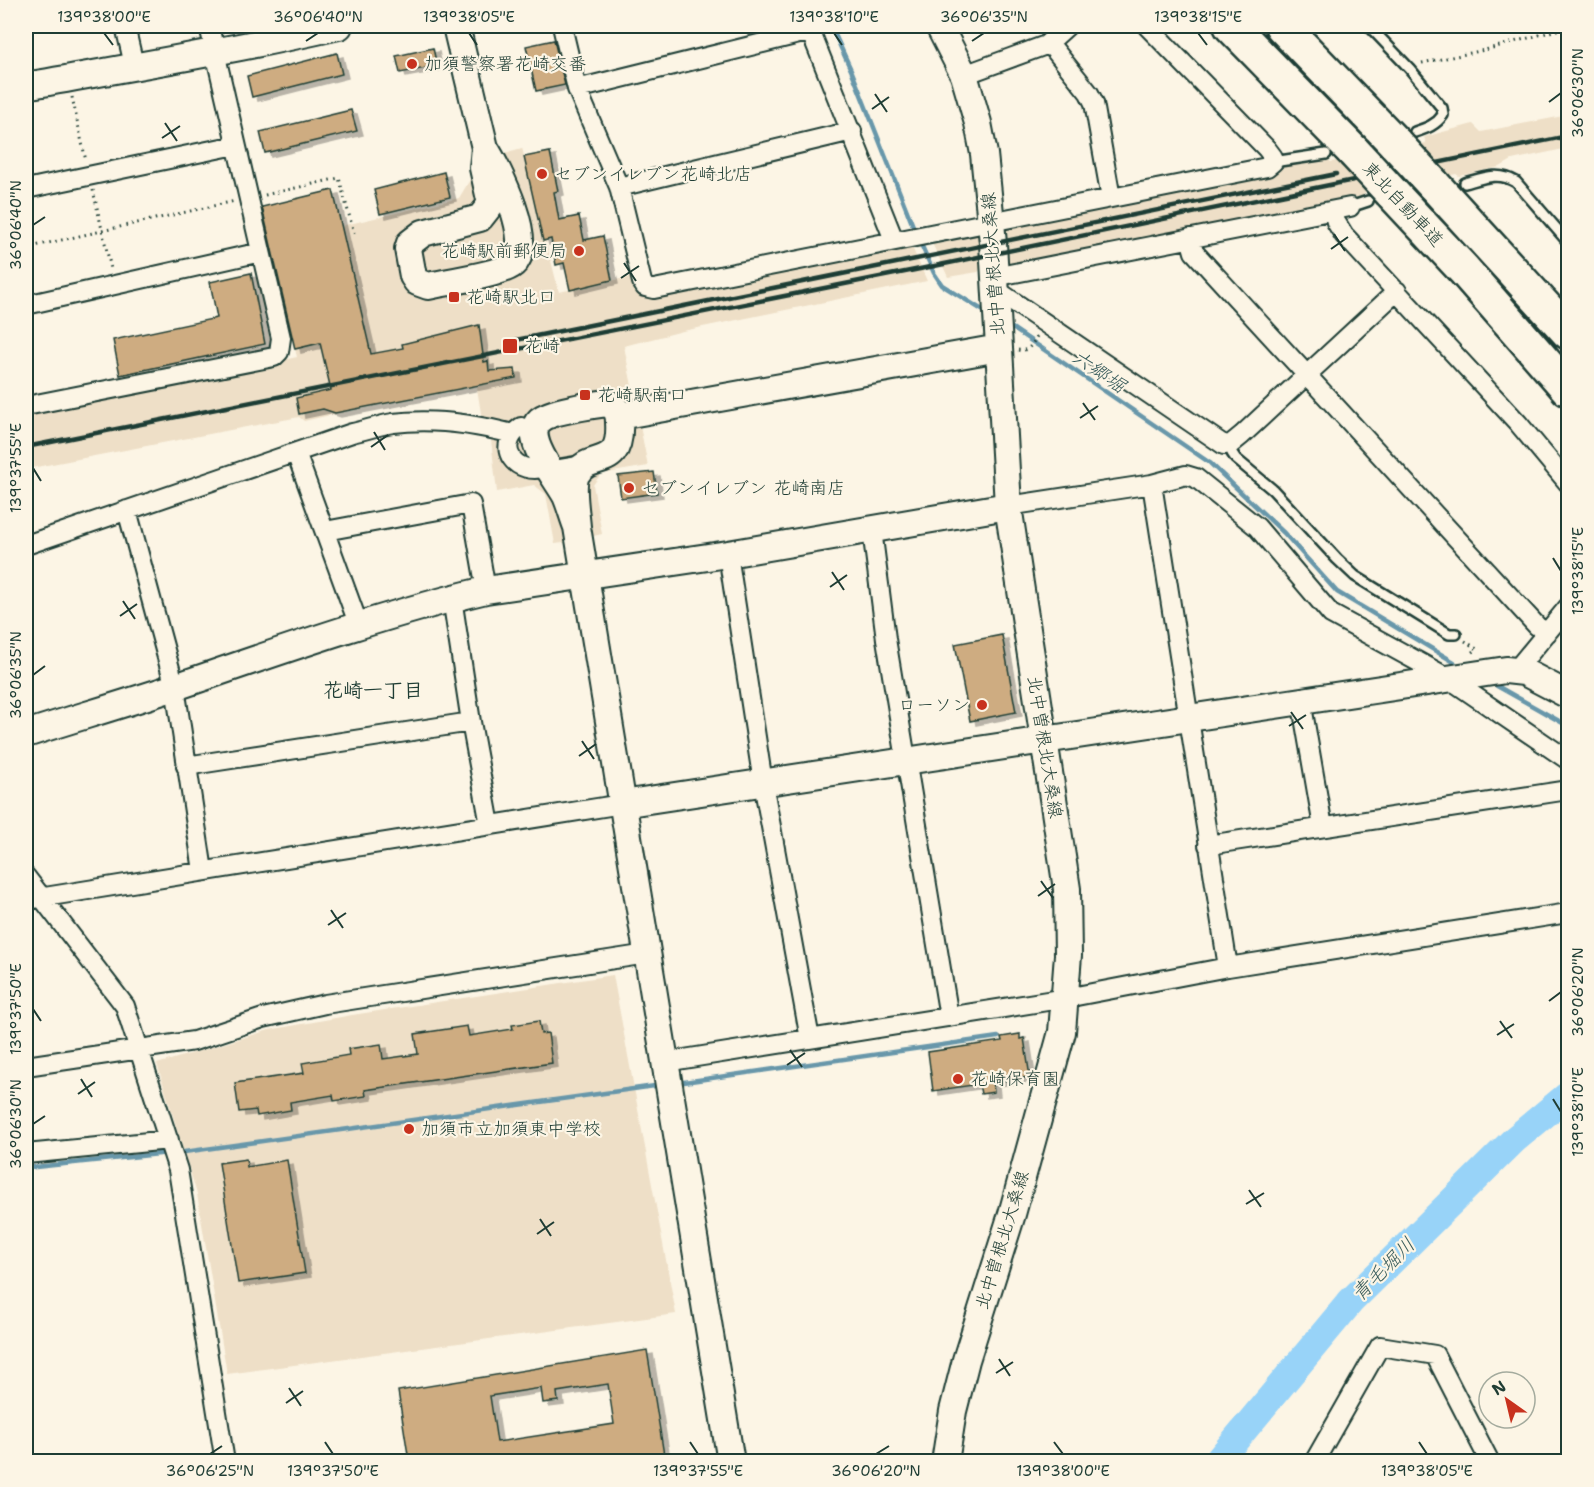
<svg xmlns="http://www.w3.org/2000/svg" width="1594" height="1487" font-family="'Shantell Sans','Klee One',sans-serif">
	<style>
		.built { fill: #eedfc7 }
		.lines { fill: none; stroke-linecap: round; stroke-linejoin: round }
		.stream { stroke: #6897aa; stroke-width: 4.5 }
		.river { stroke: #98d3f8; stroke-width: 28 }
		.building { fill: #ceac81; stroke: #1f3d34; stroke-width: 1.5; fill-rule: evenodd; filter: url(#shadow) }
		.lane-casing { stroke: #1f3d34; stroke-width: 14 }
		.street-casing { stroke: #1f3d34; stroke-width: 22 }
		.secondary-casing { stroke: #1f3d34; stroke-width: 30 }
		.highway-casing { stroke: #1f3d34; stroke-width: 38 }
		.path { stroke: #1f3d34; stroke-width: 3; stroke-dasharray: 1.5 4.5; stroke-linecap: butt }
		.lane { stroke: #fcf5e5; stroke-width: 9 }
		.street { stroke: #fcf5e5; stroke-width: 18 }
		.secondary { stroke: #fcf5e5; stroke-width: 26 }
		.highway { stroke: #fcf5e5; stroke-width: 33 }
		.rail { stroke: #1f3d34; stroke-width: 4.5 }
		.highway-bridge-casing { stroke: #1f3d34; stroke-width: 38; stroke-linecap: butt }
		.highway-bridge { stroke: #fcf5e5; stroke-width: 33 }
		.ticks { fill: none; stroke: #1f3d34; stroke-width: 2 }
		.poi-dot { fill: #c8321e; stroke: #fcf5e5; stroke-width: 2 }
		.labels { text-anchor: middle; stroke-width: 4.5; stroke-linejoin: round; paint-order: stroke }
		.poi-label { font-size: 18px; fill: #1f3d34; stroke: #fcf5e5; text-anchor: start }
		.street-label { font-size: 18px; fill: #1f3d34; stroke: #fcf5e5 }
		.water-label { font-size: 20px; font-style: italic; fill: #375b5b; stroke: #fcf5e5 }
		.neighbourhood-label { font-size: 20px; font-weight: bold; fill: #1f3d34; stroke: #fcf5e5 }
		.neatline { fill: none; stroke: #1f3d34; stroke-width: 2 }
		.ticks-label { font-size: 15px; text-anchor: middle; fill: #1f3d34 }
	</style>
	<defs>
		<filter id="shadow"><feDropShadow dx="6" dy="4" stdDeviation="0" flood-color="#0004"/></filter>
	</defs>
	<rect width="100%" height="100%" fill="#fcf5e5"/>
	<filter id="ink" filterUnits="userSpaceOnUse"><feTurbulence type="fractalNoise" baseFrequency=".0167" numOctaves="2"/><feDisplacementMap in="SourceGraphic" scale="12" xChannelSelector="R" yChannelSelector="G"/><feConvolveMatrix kernelMatrix="1 2 1 2 8 2 1 2 1" color-interpolation-filters="sRGB"/></filter>
	<g filter="url(#ink)">
		<path class="built" d="M1568 115V148L1512 160 1500 167 1459 176 1456 174 1365 193 1362 196 1315 203 1008 268 1005 264 1003 226 1274 173 1285 166 1325 157 1331 162 1426 143 1424 137 1473 124 1481 132Z
			M522 148 559 292 634 276 637 290 642 296 649 298 911 245 927 281 683 331 624 346 648 466 601 474 593 485 602 534 563 543 555 544 546 494 534 485 497 492 491 440 485 438 476 382 304 421 299 417 26 469V417L297 357 295 349 366 332 341 226 459 198 471 178 468 163Z
			M979 233 982 267 978 272 948 277 931 241Z
			M613 975 676 1314 227 1374 197 1194 157 1064 269 1030 352 1015Z"/>
		<g class="lines">
			<path class="stream" d="M831 26 852 72 915 231
				M920 242 934 273 942 285 987 313
				M1008 325 1210 463 1284 533 1337 592 1454 662
				M1497 686 1568 726
				M677 1083 998 1037
				M177 1153 662 1085
				M26 1168 169 1153"/>
			<path class="river" d="M1217 1462 1351 1301 1514 1140 1568 1095"/>
		</g>
		<path class="building" d="M554 40 565 85 536 91 526 46Z
			M433 48 437 66 400 73 396 56Z
			M337 53 342 74 252 97 247 76Z
			M351 110 357 131 265 153 260 132Z
			M550 152 558 191 554 192 559 220 579 216 584 240 603 236 612 280 570 290 564 263 556 265 551 239 543 241 524 157Z
			M444 172 450 197 380 214 374 190Z
			M333 190 371 354 403 348 402 344 479 325 484 362 488 361 489 371 515 369 516 378 335 413 323 409 299 414 296 398 331 390 320 343 295 349 262 207Z
			M251 273 265 344 120 375 113 340 217 318 210 282Z
			M654 472 657 493 621 498 618 476Z
			M1002 635 1016 712 970 721 955 644Z
			M539 1021 541 1034 548 1033 552 1063 365 1090 366 1096 334 1101 333 1095 290 1102 291 1110 257 1116 256 1110 239 1112 235 1083 304 1073 302 1063 349 1055 348 1049 381 1044 383 1059 418 1054 415 1034 467 1026 469 1036 513 1029 512 1025Z
			M1020 1034V1039L1024 1038 1030 1077 993 1082 994 1092 981 1094 979 1084 933 1091 928 1052 1002 1041 1001 1037Z
			M246 1159 247 1167 287 1160 305 1273 238 1283 219 1163Z
			M647 1350 665 1461H602V1458L580 1461H409L398 1391ZM608 1384 614 1424 497 1442 490 1396 541 1388 543 1403 558 1401 557 1392Z"/>
		<g class="lines">
			<g class="lane-casing">
				<path id="lane" d="M1369 26 1410 69 1442 108 1443 115C1436 125 1427 128 1415 132
					M1273 162 1326 154
					M1465 183C1483 178 1499 171 1516 182L1568 242
					M1350 207 1368 201
					M1231 444 1232 453 1236 459 1273 490 1337 559 1355 576 1449 634H1456
					M551 466 581 461"/>
			</g>
			<g class="street-casing">
				<path id="street" d="M125 26 134 65
					M562 26 577 89 619 187 642 282 645 287 654 289 1267 167 1273 162V157L1267 149 1147 26
					M1049 43 1089 93 1094 103 1111 198
					M964 75 1046 45 1067 26
					M577 89 803 33 812 35 894 240
					M619 187 852 131
					M26 189 236 145
					M1333 211 1336 222 1344 235 1518 423 1568 483
					M1190 238 1194 252 1537 626 1547 633
					M994 277 1350 207
					M995 289 1224 445 1231 444 1242 435 1397 291
					M26 305 261 252
					M26 406 274 357 279 352 281 338 209 26
					M521 427C493 447 516 477 547 467
					M296 453 359 626
					M1152 484 1228 967
					M1008 506 1152 484 1186 475 1196 478 1257 527 1331 614 1448 678 1568 760
					M127 510 175 687 203 871
					M872 530 886 639 949 1017
					M325 531 471 504 486 590
					M26 545 352 433C366 430 380 425 393 423 432 418 475 424 513 434
					M728 554 763 783 810 1039
					M452 598 471 722 490 825
					M1516 670 1568 607
					M1301 700 1323 827
					M186 766 471 722
					M1208 845 1568 790
					M26 877 125 1006 178 1170 225 1462
					M26 900 622 804
					M665 1062 1066 998 1228 967 1568 913
					M26 1066 194 1041 263 1018 325 1004 647 954
					M26 1154 169 1140
					M1314 1462 1380 1346 1435 1355 1490 1462"/>
			</g>
			<g class="secondary-casing">
				<path id="secondary" d="M456 26 485 148 483 168 491 204 480 218 423 233 410 243 408 249 413 276 417 282 428 286C446 282 502 274 513 264 536 244 498 168 485 148
					M939 26 964 75 978 123 984 154 993 243 1008 506 1067 889 1068 955 1062 1032 1012 1214 966 1360 953 1411 945 1462
					M26 86C130 67 235 50 339 26
					M619 416 999 348
					M577 527C573 517 570 505 566 496 558 480 521 437 540 420 550 411 594 405 608 403 616 407 619 413 619 422 622 473 589 450 576 475 571 486 576 514 577 527L731 1462
					M26 734C76 718 127 703 178 686 280 651 381 615 486 590L728 554 1008 506
					M622 804 1506 670 1524 672 1568 695"/>
			</g>
			<g class="highway-casing">
				<path id="highway" d="M1231 26 1354 152
					M1282 26 1396 144
					M1433 184 1568 332
					M1391 192 1464 270 1568 389"/>
			</g>
			<path class="path" d="M1422 63 1485 50 1568 27
				M72 97 86 161
				M93 190 111 269
				M265 195 339 178 354 233
				M26 248 235 201
				M1018 350C1029 352 1032 344 1037 336
				M1465 641 1477 649 1472 653"/>
			<use href="#lane" class="lane"/>
			<use href="#street" class="street"/>
			<use href="#secondary" class="secondary"/>
			<use href="#highway" class="highway"/>
			<path class="rail" d="M516 340 1336 174
				M26 447 915 270 1568 136"/>
			<g class="highway-bridge-casing">
				<path id="highway-bridge" d="M1396 144 1433 184
					M1354 152 1391 192"/>
			</g>
			<use href="#highway-bridge" class="highway-bridge"/>
		</g>
	</g>
	<path class="ticks" d="M104 33 113 45M469 33 477 45M834 33 842 45M1198 33 1207 45M306 41 318 33M972 41 984 33M875 94 887 112M1549 102 1561 93M872 109 889 97M165 123 177 141M162 138 180 126M33 225 45 217M1334 234 1345 251M1331 249 1348 237M624 263 636 281M621 278 639 266M1083 403 1095 420M1080 418 1098 406M374 432 385 450M371 447 388 435M33 468 41 481M1553 558 1561 571M832 572 844 590M830 587 847 575M123 601 135 619M120 616 137 604M33 675 45 666M1291 712 1303 729M1289 726 1306 715M582 741 594 759M579 756 596 744M1041 881 1053 898M1038 896 1055 884M331 910 343 928M328 925 346 913M1549 1001 1561 992M33 1009 41 1021M1500 1021 1512 1038M1497 1035 1514 1024M790 1050 802 1067M787 1065 805 1053M81 1079 92 1097M78 1094 95 1082M1553 1099 1561 1112M33 1124 45 1116M1249 1190 1261 1207M1246 1204 1264 1193M540 1219 551 1236M537 1234 554 1222M999 1359 1010 1376M996 1373 1013 1362M289 1388 301 1406M286 1403 303 1391M325 1442 333 1454M690 1442 698 1454M1054 1442 1063 1454M1419 1442 1427 1454M210 1454 222 1446M876 1454 889 1446"/>
	<g class="poi-dot">
		<circle cx="412" cy="64" r="6"/>
		<circle cx="542" cy="174" r="6"/>
		<circle cx="579" cy="251" r="6"/>
		<rect x="448" y="291" width="12" height="12" rx="3"/>
		<rect x="502" y="338" width="16" height="16" rx="3"/>
		<rect x="579" y="389" width="12" height="12" rx="3"/>
		<circle cx="629" cy="488" r="6"/>
		<circle cx="982" cy="705" r="6"/>
		<circle cx="958" cy="1079" r="6"/>
		<circle cx="409" cy="1129" r="6"/>
	</g>
	<g class="labels">
		<g class="poi-label">
			<text x="424" y="70">加須警察署花崎交番</text>
			<text x="554" y="180">セブンイレブン花崎北店</text>
			<text x="567" y="257" text-anchor="end">花崎駅前郵便局</text>
			<text x="466" y="303">花崎駅北口</text>
			<text x="524" y="352">花崎</text>
			<text x="597" y="401">花崎駅南口</text>
			<text x="641" y="494">セブンイレブン 花崎南店</text>
			<text x="970" y="711" text-anchor="end">ローソン</text>
			<text x="970" y="1085">花崎保育園</text>
			<text x="421" y="1135">加須市立加須東中学校</text>
		</g>
		<g class="street-label">
			<text transform="translate(1403 204) rotate(47)" y="6">東北自動車道</text>
			<text transform="translate(993 264) rotate(-94)" y="6">北中曽根北大桑線</text>
			<text transform="translate(1045 747) rotate(81)" y="6">北中曽根北大桑線</text>
			<text transform="translate(1002 1240) rotate(-73)" y="6">北中曽根北大桑線</text>
		</g>
		<g class="water-label">
			<text transform="translate(1099 371) rotate(34)" y="7">六郷堀</text>
			<text transform="translate(1383 1269) rotate(-45)" y="7">青毛堀川</text>
		</g>
		<g class="neighbourhood-label">
			<text x="373" y="697">花崎一丁目</text>
		</g>
	</g>
	<rect width="1594" height="1487" fill="none" stroke="#fcf5e5" stroke-width="66"/>
	<g transform="translate(1507 1400) rotate(326)"><circle r="28" fill="#fcf5e5" stroke="#a4ab9e" stroke-width="1.5"/>
	<path d="M0-4.5L10 22L0 15L-10 22Z" fill="#c8321e"/>
	<text y="-9" font-size="16" font-weight="bold" text-anchor="middle" fill="#1f3d34">N</text>
	</g>
	<rect x="33" y="33" width="1528" height="1421" class="neatline"/>
	<g class="ticks-label">
		<text x="104" y="22">139°38'00"E</text>
		<text x="318" y="22">36°06'40"N</text>
		<text x="469" y="22">139°38'05"E</text>
		<text x="834" y="22">139°38'10"E</text>
		<text x="984" y="22">36°06'35"N</text>
		<text x="1198" y="22">139°38'15"E</text>
		<text transform="translate(1578 93) rotate(-90)" y="5">36°06'30"N</text>
		<text transform="translate(16 225) rotate(-90)" y="5">36°06'40"N</text>
		<text transform="translate(16 468) rotate(-90)" y="5">139°37'55"E</text>
		<text transform="translate(1578 571) rotate(-90)" y="5">139°38'15"E</text>
		<text transform="translate(16 675) rotate(-90)" y="5">36°06'35"N</text>
		<text transform="translate(1578 992) rotate(-90)" y="5">36°06'20"N</text>
		<text transform="translate(16 1009) rotate(-90)" y="5">139°37'50"E</text>
		<text transform="translate(1578 1112) rotate(-90)" y="5">139°38'10"E</text>
		<text transform="translate(16 1124) rotate(-90)" y="5">36°06'30"N</text>
		<text x="210" y="1476">36°06'25"N</text>
		<text x="333" y="1476">139°37'50"E</text>
		<text x="698" y="1476">139°37'55"E</text>
		<text x="876" y="1476">36°06'20"N</text>
		<text x="1063" y="1476">139°38'00"E</text>
		<text x="1427" y="1476">139°38'05"E</text>
	</g>
</svg>
